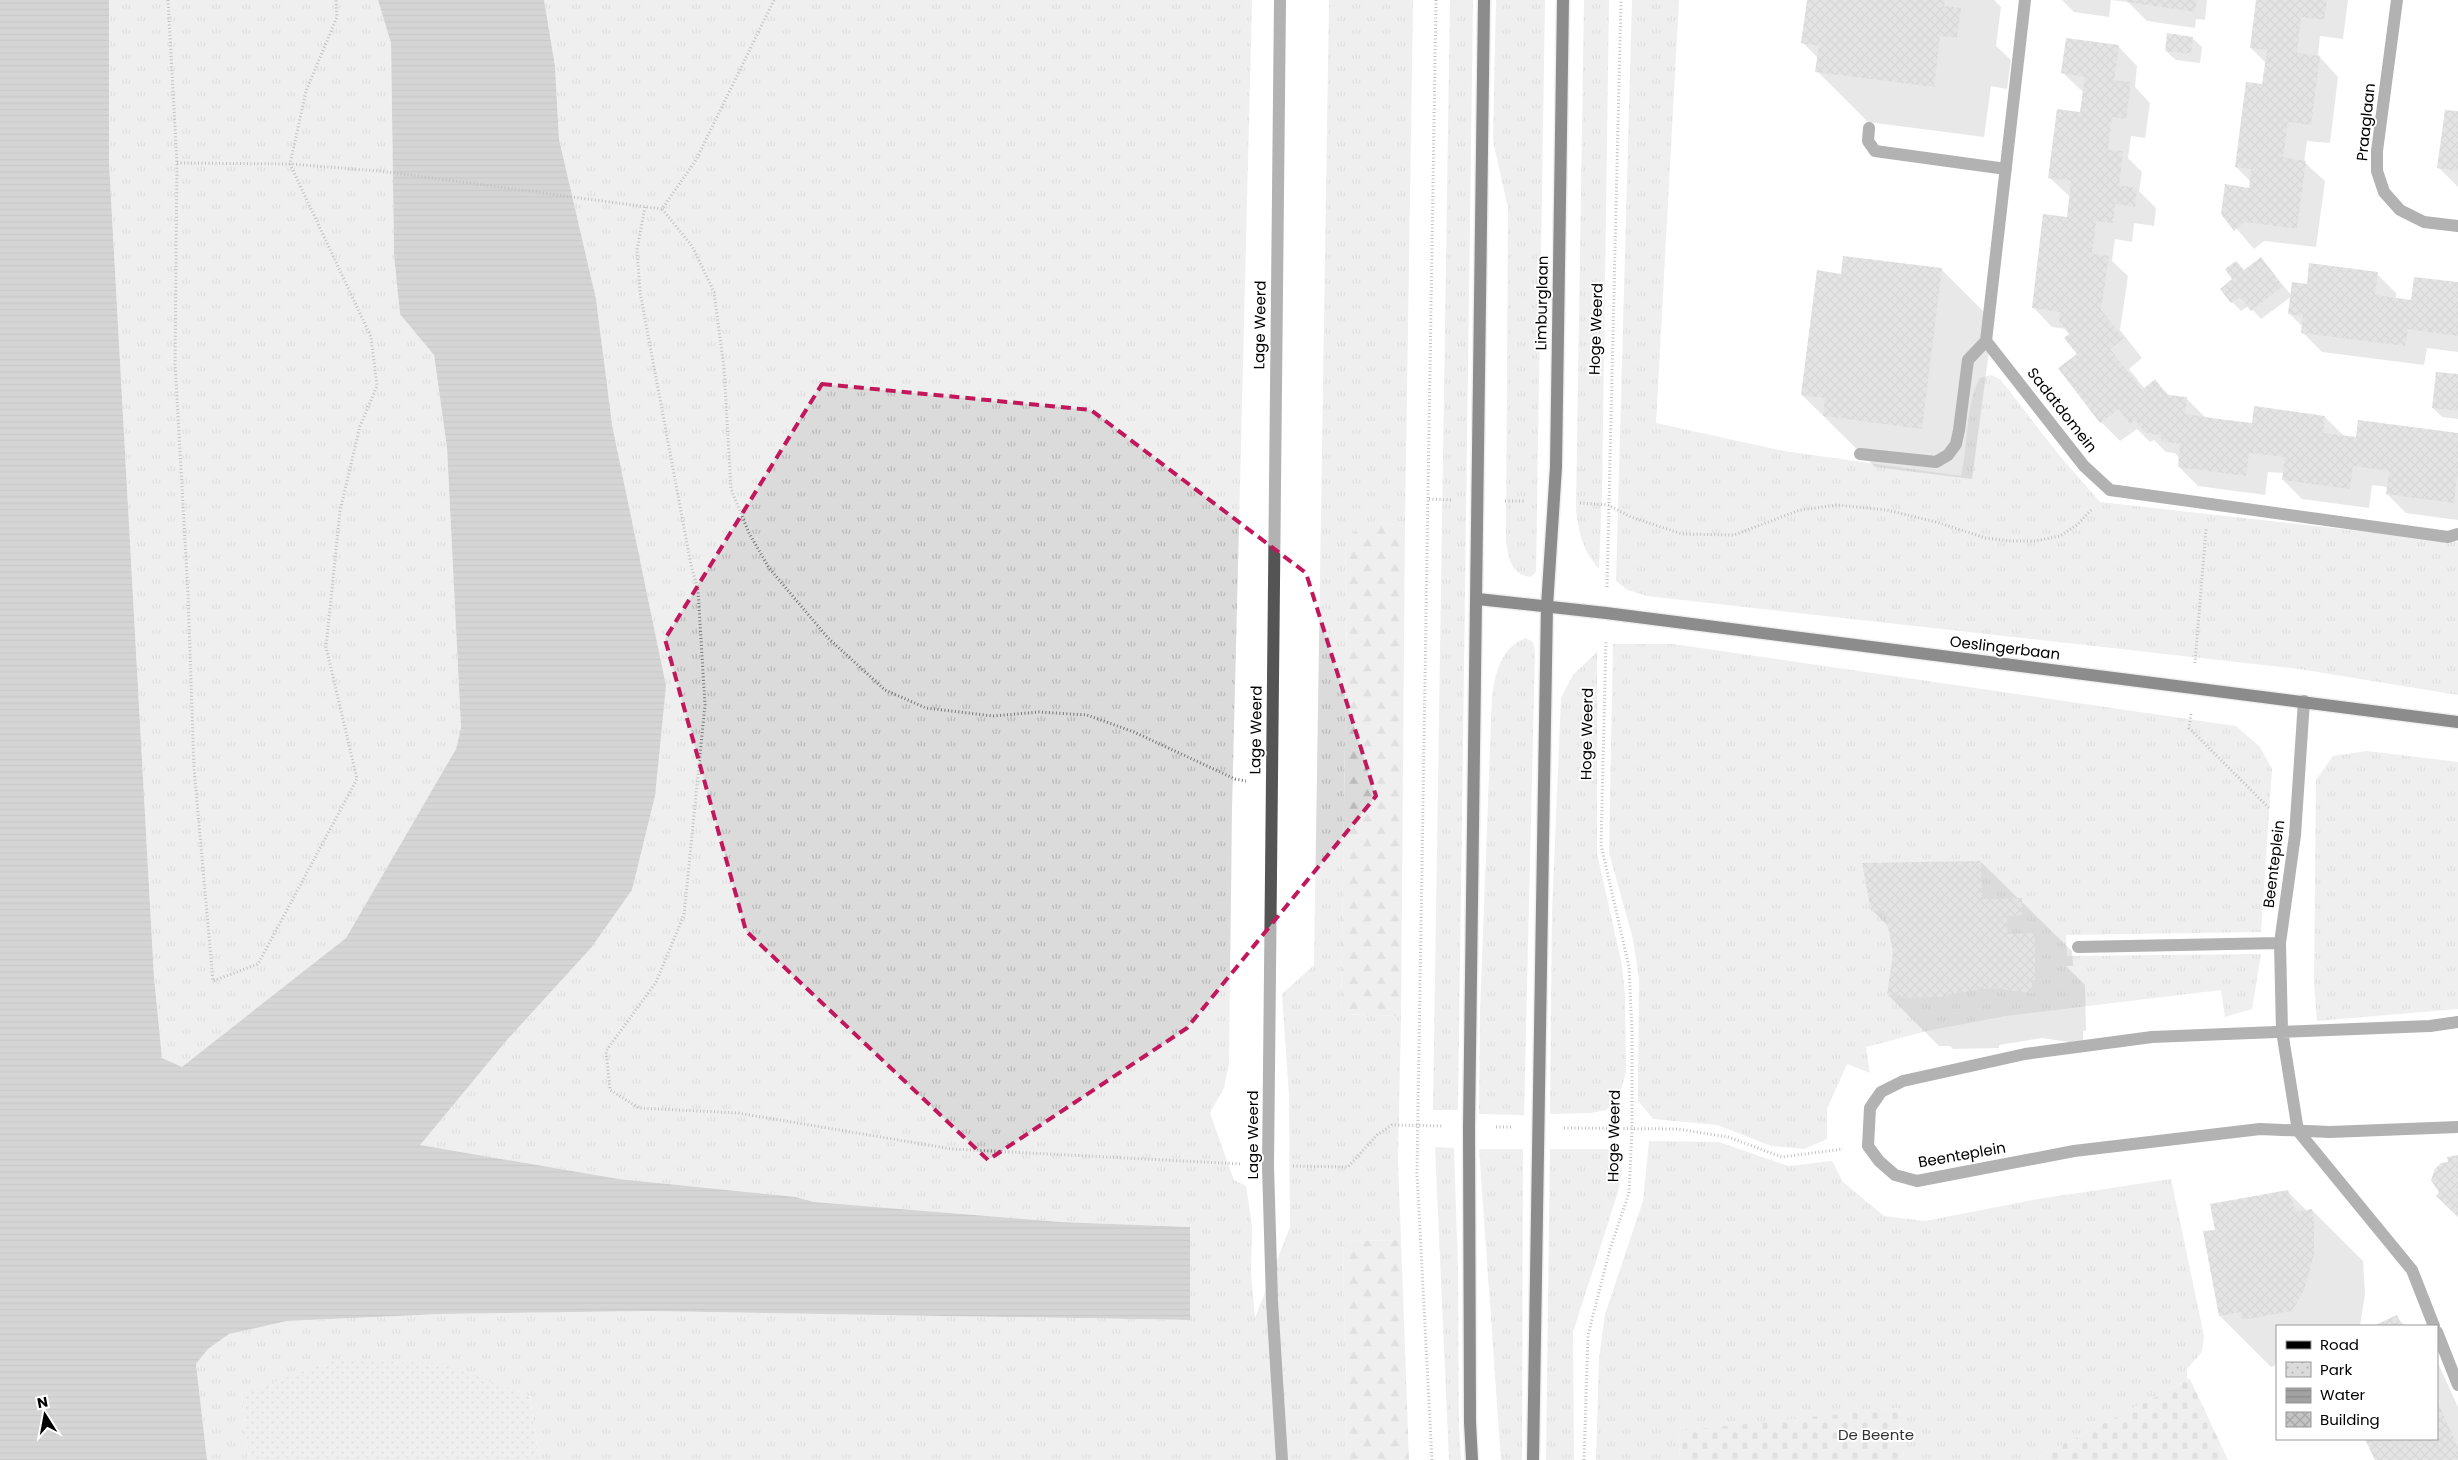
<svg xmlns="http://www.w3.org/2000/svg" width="2458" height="1460" font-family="Poppins,sans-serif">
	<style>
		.grass { fill: url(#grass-tufts) }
		.forest { fill: url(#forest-firs) }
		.cemetery { fill: url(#cemetery-stones) }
		.park { fill: url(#park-dots) }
		.water { fill: url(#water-rules) }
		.shadow { fill: #0003 }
		.building { fill: url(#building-cross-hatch) }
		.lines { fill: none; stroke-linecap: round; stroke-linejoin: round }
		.major-casing { stroke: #dbdbdb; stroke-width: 15 }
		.path { stroke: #767676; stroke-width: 3; stroke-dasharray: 1 2.5; stroke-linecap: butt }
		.minor { stroke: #545454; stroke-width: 12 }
		.major { stroke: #000; stroke-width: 12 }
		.marked { fill: none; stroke: #c2185b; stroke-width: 4; stroke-dasharray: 10 6; stroke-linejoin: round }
		.labels { text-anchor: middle; stroke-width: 4; stroke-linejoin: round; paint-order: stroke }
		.street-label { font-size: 15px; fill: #000; stroke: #fff }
		.park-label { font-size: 15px; fill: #323232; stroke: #fff }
	</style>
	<defs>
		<pattern id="grass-tufts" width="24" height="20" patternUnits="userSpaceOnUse" patternTransform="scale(1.25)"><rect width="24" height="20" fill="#dbdbdb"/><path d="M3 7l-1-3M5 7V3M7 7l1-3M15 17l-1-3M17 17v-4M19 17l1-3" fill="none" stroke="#bababa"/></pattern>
		<pattern id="forest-firs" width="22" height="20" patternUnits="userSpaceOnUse" patternTransform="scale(1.25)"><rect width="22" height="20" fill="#dbdbdb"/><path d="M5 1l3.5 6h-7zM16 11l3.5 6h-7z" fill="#bababa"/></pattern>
		<pattern id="cemetery-stones" width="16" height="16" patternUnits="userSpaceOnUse" patternTransform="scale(1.25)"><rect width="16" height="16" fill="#dbdbdb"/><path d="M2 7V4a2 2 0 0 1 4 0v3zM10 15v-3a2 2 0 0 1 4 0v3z" fill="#bababa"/></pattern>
		<pattern id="park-dots" width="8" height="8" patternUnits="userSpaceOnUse" patternTransform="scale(1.25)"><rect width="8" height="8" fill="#dbdbdb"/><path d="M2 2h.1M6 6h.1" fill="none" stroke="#bababa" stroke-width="1.8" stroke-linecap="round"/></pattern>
		<pattern id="water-rules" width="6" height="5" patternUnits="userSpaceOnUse" patternTransform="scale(1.25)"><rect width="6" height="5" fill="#a2a2a2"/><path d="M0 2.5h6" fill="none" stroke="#8a8a8a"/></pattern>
		<pattern id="building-cross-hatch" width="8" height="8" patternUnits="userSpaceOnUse" patternTransform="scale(1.25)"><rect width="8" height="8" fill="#c4c4c4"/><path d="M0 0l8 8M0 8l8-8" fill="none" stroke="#a7a7a7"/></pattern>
	</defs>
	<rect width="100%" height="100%" fill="#fff"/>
	<path class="grass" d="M109 0H378L391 43 394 255 400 313 434 355 447 448 461 728 456 749 346 938 182 1068 162 1058 154 977 109 162Z
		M544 0H1252L1232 809 1229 1064 1224 1088 1210 1113 1234 1180 1246 1186 1252 1226 1251 1272 1255 1318 1290 1227 1289 1096 1282 994 1314 965 1329 0H1413L1405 526 1379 523 1345 546 1347 603 1341 1014 1401 1016 1398 1162 1401 1240 1343 1241 1347 1460H539L530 1396 242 1395 249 1460H207L196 1364 208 1349 229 1334 287 1321 440 1314 649 1311 1190 1320 1189 1227 1061 1222 814 1202 796 1197 619 1179 419 1145 507 1040 591 948 632 890 655 796 596 299 559 139 555 66Z
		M1450 0H1473L1458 1110H1433Z
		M1496 0H1545L1536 572 1531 577C1511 575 1509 559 1506 542L1508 208 1493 141Z
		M1584 0H1609L1602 493 1599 569C1582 549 1579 534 1576 509Z
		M1632 0H1679L1656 423 1784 451 1961 476C1968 447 1966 401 1980 378L1991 375 2000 379 2059 455 2100 502 2458 542V695L2299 669 1647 596 1628 590 1616 581Z
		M1526 638 1533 642 1535 650 1524 1115 1479 1114 1480 1012 1492 697C1495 673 1501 647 1526 638Z
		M1613 644H1673L2236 726 2260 747 2272 769 2261 932 2066 935 2067 956 2261 954 2252 1009 2225 1017 2221 990 2006 1016 1931 1030 1866 1047 1870 1073 1847 1064 1827 1109V1139L1804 1149 1772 1146 1717 1125 1653 1119 1638 1101 1639 979 1633 939 1609 853Z
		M1597 652V853L1622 965 1625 995 1626 1072 1618 1101 1606 1110 1591 1113 1550 1114 1552 913 1561 698 1573 675Z
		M2367 751 2458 762V1009L2317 1021 2314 985 2316 780 2333 756Z
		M1649 1141 1719 1142 1788 1166 1832 1161 1843 1182 1884 1216 1925 1221 2038 1199 2171 1179 2204 1336 2202 1352 2187 1369V1378L2190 1379 2033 1460H1904L1899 1408 1678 1432 1680 1460H1596L1599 1359 1605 1314 1643 1201Z
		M1435 1147 1454 1148 1458 1268 1459 1426 1461 1460H1449Z
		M1479 1149H1523L1522 1460H1501Z
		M1550 1149H1608L1618 1156 1622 1170 1618 1192 1573 1332 1574 1460H1546Z"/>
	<path class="forest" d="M1379 523 1405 526 1401 1016 1341 1014 1347 603 1345 546 1360 524Z
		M1401 1240 1409 1460H1347L1343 1241Z"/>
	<path class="cemetery" d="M2190 1379 2228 1460H2033Z
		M1899 1408 1904 1460H1680L1678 1431Z"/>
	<path class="park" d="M329 1361 444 1363 530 1397 539 1460H249L242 1395Z"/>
	<path class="water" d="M0 0H109V162L154 977 162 1058 182 1067 346 938 456 749 461 728 447 448 434 355 400 314 394 255 391 43 378 0H544L555 66 559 139 596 299 612 425 666 686 655 796 632 890 591 948 507 1040 420 1145 619 1179 796 1197 814 1202 1061 1222 1190 1227V1320L649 1311 440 1314 287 1321 229 1334 208 1349 196 1364 207 1460H0Z"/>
	<path class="shadow" d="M1808 0H1994L2001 7 1996 46 2011 60 2007 89 1991 86 1984 137 1868 122 1817 71 1818 58 1803 43Z
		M2062 0H2207L2205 20 2196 19 2195 28 2147 21 2128 2 2111 0 2109 17 2074 12Z
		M2257 0H2348L2343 39 2320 36 2318 55 2338 77 2330 143 2307 141 2304 162 2325 181 2316 247 2264 241 2254 249 2223 213 2250 189 2251 182 2236 167 2263 85 2266 63 2251 48Z
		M2192 38 2202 47 2200 63 2176 60 2166 51Z
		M2118 46 2137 66 2135 87 2150 103 2145 138 2131 136 2128 158 2142 172 2139 191 2156 208 2154 226 2134 223 2132 242 2115 239 2112 261 2128 276 2120 330 2142 358 2129 369 2145 389 2155 381 2171 397 2187 399 2206 418 2253 425 2325 417 2344 436 2357 438 2458 434V520L2406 513 2387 494 2388 487 2372 485 2369 508 2302 499 2283 480 2284 473 2268 472 2265 495 2198 486 2179 467 2180 459 2175 453 2166 452 2154 440 2150 442 2137 429 2120 441 2101 422 2071 335 2066 329 2052 327 2033 307 2068 218 2070 197 2049 177 2081 114 2084 93 2063 73Z
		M2458 113V187L2439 168Z
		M2261 259 2292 296 2261 319 2249 306 2241 311 2232 302Z
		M1942 270 1993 321 1972 479 1875 467 1802 395 1842 275Z
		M2377 274 2396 293V299L2412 301 2458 283V352L2427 348 2424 365 2322 352 2302 332 2303 327 2290 314 2308 285Z
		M2458 375V419L2442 417 2433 408Z
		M1981 862 2072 951 2073 966H2066L2085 985 2086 1031H2083V1044L2042 1038 1999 1045V1048L1953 1049 1950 1046H1939L1888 995 1894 953 1889 927 1872 910Z
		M2288 1192 2307 1211 2312 1210 2363 1261 2365 1294 2360 1326H2277V1365L2271 1367 2220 1316 2217 1231Z
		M2396 1317 2406 1326H2376Z
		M2437 1361 2458 1407V1460H2376L2366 1439H2437Z"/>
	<path class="building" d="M1807 0H1945L1944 6 1961 8 1957 38 1940 36 1934 87 1815 72 1819 46 1801 43Z
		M2127 0H2197L2195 12 2127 2Z
		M2256 0H2327L2324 20 2301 17 2297 53 2320 56 2311 125 2288 122 2283 157 2306 161 2297 229 2245 222 2234 231 2221 214 2225 184 2249 188 2251 169 2235 167 2246 82 2262 84 2267 50 2250 48Z
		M2167 33 2193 37 2191 54 2165 51Z
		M2066 38 2119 45 2114 80 2131 82 2126 119 2112 117 2108 150 2123 151 2119 185 2137 188 2135 207 2115 204 2113 223 2096 221 2092 254 2109 256 2101 310 2124 338 2110 349 2142 390 2155 379 2167 395 2187 397 2185 414 2219 419 2252 423 2254 406 2325 416 2323 433 2356 437 2358 420 2458 433V471L2454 503 2386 494 2389 471 2353 466 2350 489 2282 480 2285 457 2249 453 2246 476 2178 467 2180 444 2161 441V435L2146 433 2135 420 2130 424 2119 409 2100 423 2058 368 2077 354 2064 338 2069 334 2059 321 2060 312 2032 308 2043 214 2067 217 2071 181 2048 178 2057 109 2080 112 2085 77 2061 73Z
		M2445 110 2458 111V171L2437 168Z
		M1843 256 1942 268 1922 429 1823 416 1825 398 1801 395 1817 270 1841 274Z
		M2261 257 2283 286 2251 311 2240 297 2231 303 2220 289 2232 279 2225 269 2236 261 2244 270Z
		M2309 263 2378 272 2375 295 2411 300 2414 277 2458 282V336L2408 329 2405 346 2301 333 2303 316 2288 314 2292 282 2307 284Z
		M2436 372 2458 374V411L2432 408Z
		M1981 861 1982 899 2022 898V915L2007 916V934L2035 933V980H2032V993L1991 988 1948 994V997L1901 998V995H1887L1893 953 1885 911H1871L1862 863Z
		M2458 1155V1217L2436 1196 2439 1192 2431 1180 2435 1169 2441 1163 2448 1162 2447 1157Z
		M2288 1190 2296 1212 2312 1209 2314 1220V1254L2304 1290 2292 1311 2242 1320 2241 1312 2219 1316 2203 1231 2215 1230 2210 1204Z
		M2397 1315 2402 1326H2373Z
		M2437 1401 2458 1447V1460H2375L2365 1439H2437Z"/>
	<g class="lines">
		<g class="major-casing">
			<path id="major" d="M1478 599 1606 613 2458 722
				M1472 1460 1470 1422 1469 1127 1484 0
				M1533 1460 1545 723 1547 606 1556 467 1563 0"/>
		</g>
		<path class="path" d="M168 0 177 163 175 363 188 594 194 768 213 981 258 964 357 779 326 647 340 511 360 426 377 386 371 337 290 164 306 91 337 17 336 0
			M774 0 696 160 662 209 692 246 714 292 724 368 731 489 749 533 769 568 828 638 885 690 926 708 993 716 1039 712 1087 715 1134 732 1235 779 1246 781
			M177 163 290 164 379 171 662 209
			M645 207 637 250 640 292 691 565 698 590 705 705 684 915 656 982 606 1051 610 1090 639 1108 738 1113 952 1149 1242 1164
			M1429 499 1451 500
			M1505 501H1526
			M1580 503 1608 505 1631 517 1682 534 1734 535 1800 510 1837 505 1887 510 1936 522 1986 538 2011 541H2035L2060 536 2077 525 2092 509
			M1607 587 1621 0
			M2195 663 2206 529
			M2191 714 2189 728 2270 809
			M1496 1127H1513
			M1564 1128 1677 1129 1728 1137 1782 1157 1843 1149
			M1293 1166 1348 1167 1377 1135 1392 1125 1443 1126
			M1432 1460 1417 1173 1436 0
			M1584 1460 1588 1335 1610 1249 1629 1193 1632 1130V1032L1629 967 1601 845 1606 640"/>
		<path class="minor" d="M1280 0 1268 1166 1272 1301 1282 1460
			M2025 0 1986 341 2084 466 2110 490 2448 537 2458 534
			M2397 0 2377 151V171L2384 192 2400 210 2424 222 2458 226
			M1869 128 1868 141 1875 151 2006 169
			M1860 454 1936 462 1948 455 1956 444 1959 430 1968 360 1986 341
			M2304 701 2295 835 2280 943 2282 1031 2298 1131 2412 1270 2434 1326
			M2078 947 2280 943
			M2458 1022 2430 1026 2152 1037 2025 1054 1903 1081 1881 1092 1870 1108 1868 1146 1879 1161 1895 1175 1917 1181 2074 1151 2260 1129 2330 1132 2458 1127
			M2437 1332 2458 1385"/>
		<use href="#major" class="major"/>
	</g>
	<path d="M0 0H2458V1460H0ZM822 384 1091 410 1306 573 1376 796 1187 1028 988 1160 746 931 665 639Z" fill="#fff" fill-opacity=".55" fill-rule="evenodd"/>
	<path class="marked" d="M822 384 1091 410 1306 573 1376 796 1187 1028 988 1160 746 931 665 639Z"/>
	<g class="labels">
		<g class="street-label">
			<text transform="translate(2366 122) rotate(-84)" y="5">Praaglaan</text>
			<text transform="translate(1542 303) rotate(-89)" y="5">Limburglaan</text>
			<text transform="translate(1260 325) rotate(-89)" y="5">Lage Weerd</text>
			<text transform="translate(1596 329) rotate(-88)" y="5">Hoge Weerd</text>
			<text transform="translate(2062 410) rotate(52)" y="5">Sadatdomein</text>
			<text transform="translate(2005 648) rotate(7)" y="5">Oeslingerbaan</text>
			<text transform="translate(1256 730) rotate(-89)" y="5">Lage Weerd</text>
			<text transform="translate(1587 734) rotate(-89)" y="5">Hoge Weerd</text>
			<text transform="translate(2274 864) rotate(-83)" y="5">Beenteplein</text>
			<text transform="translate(1253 1135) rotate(-90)" y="5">Lage Weerd</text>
			<text transform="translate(1614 1136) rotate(-89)" y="5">Hoge Weerd</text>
			<text transform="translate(1962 1155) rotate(-10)" y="5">Beenteplein</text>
		</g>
		<g class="park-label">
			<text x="1876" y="1440">De Beente</text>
		</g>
	</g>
	<rect x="2276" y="1325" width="162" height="115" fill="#ffffff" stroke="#999999"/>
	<rect x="2286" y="1341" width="25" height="8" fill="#000000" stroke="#999999"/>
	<text x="2320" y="1350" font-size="15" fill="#000000">Road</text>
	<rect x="2286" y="1362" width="25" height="15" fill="url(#park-dots)" stroke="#999999"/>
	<text x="2320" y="1375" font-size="15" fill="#000000">Park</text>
	<rect x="2286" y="1388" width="25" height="15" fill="url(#water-rules)" stroke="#999999"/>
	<text x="2320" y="1400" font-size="15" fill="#000000">Water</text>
	<rect x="2286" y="1412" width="25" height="15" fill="url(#building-cross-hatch)" stroke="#999999"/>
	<text x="2320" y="1425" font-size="15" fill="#000000">Building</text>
	<g transform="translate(45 1415) rotate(349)" stroke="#ffffff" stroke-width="4" paint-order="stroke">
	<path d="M0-4L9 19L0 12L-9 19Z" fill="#000000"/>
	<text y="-8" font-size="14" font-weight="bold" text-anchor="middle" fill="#000000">N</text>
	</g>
</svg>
